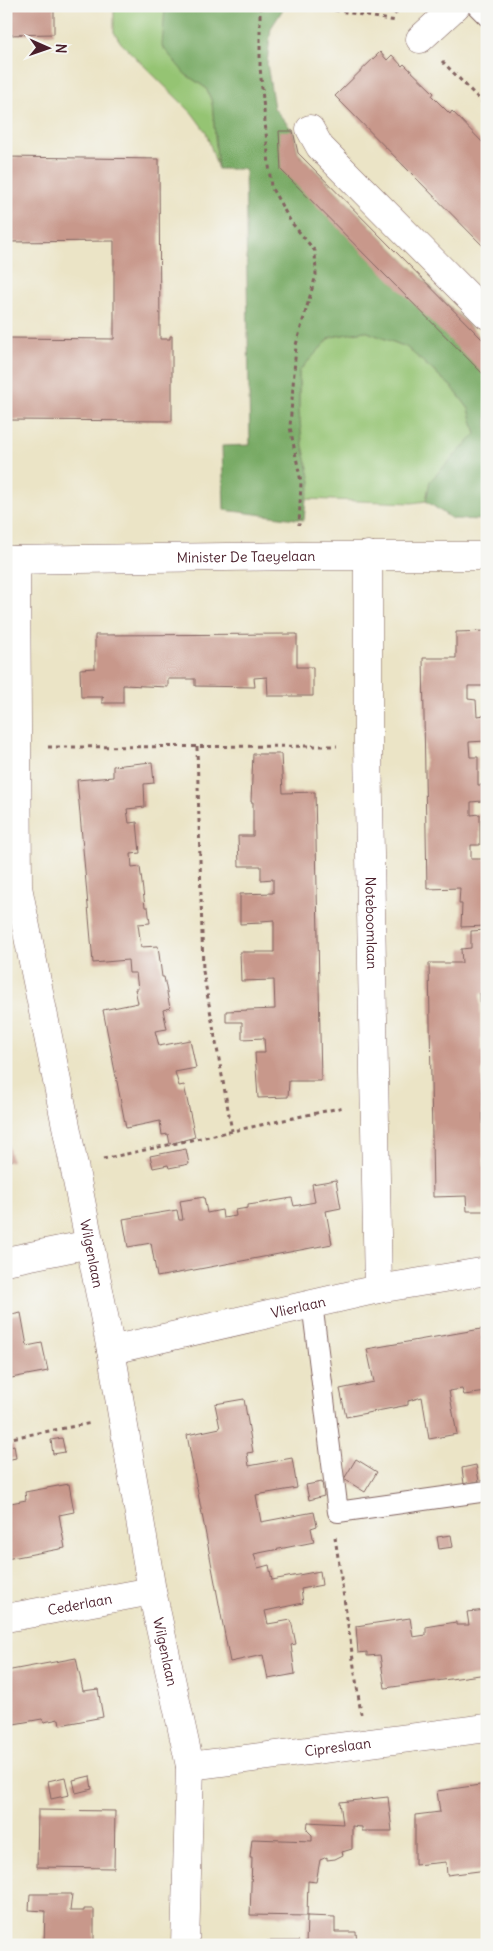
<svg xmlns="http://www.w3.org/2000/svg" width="493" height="1951" font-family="Delius,sans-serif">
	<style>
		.green { fill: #95c473; stroke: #70724f }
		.forest { fill: #78aa65; stroke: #616448 }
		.building { fill: #c8988b }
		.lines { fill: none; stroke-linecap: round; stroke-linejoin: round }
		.service-casing { stroke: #826461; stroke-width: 22 }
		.minor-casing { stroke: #826461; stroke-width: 29 }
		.path { stroke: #826461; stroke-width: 3; stroke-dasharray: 4 4; stroke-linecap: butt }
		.service { stroke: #fff; stroke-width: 20 }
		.minor { stroke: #fff; stroke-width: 28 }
		.labels { text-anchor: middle; stroke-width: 5; stroke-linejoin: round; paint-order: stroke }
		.street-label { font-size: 14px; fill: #4a1f2b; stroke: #f6f6f2 }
	</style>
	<rect width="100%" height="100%" fill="#f6f6f2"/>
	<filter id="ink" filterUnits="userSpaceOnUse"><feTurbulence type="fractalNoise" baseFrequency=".02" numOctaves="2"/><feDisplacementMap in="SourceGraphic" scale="10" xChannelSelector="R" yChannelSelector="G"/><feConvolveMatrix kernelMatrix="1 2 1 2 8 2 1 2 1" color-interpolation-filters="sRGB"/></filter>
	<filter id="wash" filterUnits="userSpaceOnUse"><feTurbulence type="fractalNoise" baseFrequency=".0096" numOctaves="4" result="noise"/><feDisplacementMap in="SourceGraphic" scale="20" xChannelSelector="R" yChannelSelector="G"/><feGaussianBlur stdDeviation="1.12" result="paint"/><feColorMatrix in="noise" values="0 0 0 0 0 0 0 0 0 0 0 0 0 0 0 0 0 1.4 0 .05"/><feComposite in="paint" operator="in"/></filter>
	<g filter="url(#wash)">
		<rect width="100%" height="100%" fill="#ebe4c6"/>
		<path class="green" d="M114 6 165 8 185 74 206 88 212 102 218 169 206 132 192 113 121 43 114 32Z
			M365 331 406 347 453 388 469 409 476 434 430 481 426 501 412 503 306 499 311 482 302 441 299 411V371L331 337Z"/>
		<path class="forest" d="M119 6H285L271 28 267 64 274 108 293 131 298 153 487 344V520L452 519 426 501 430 481 476 434 469 409 453 388 406 347 365 331 331 337 299 371V411L302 441 311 482 306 499 304 520 224 510 222 446 250 445 245 169H218L212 102 206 88 185 74 162 46 165 8Z"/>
		<g id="blocks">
			<path class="building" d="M6 6H54V34L6 35Z
				M380 52 387 60 392 55 402 66 404 64 434 93 432 96 450 114 452 111 487 147V250L335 96Z
				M279 131H293L298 153 487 344V378L281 170Z
				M6 157 159 159 160 339H170V336H172V421L6 420V338L114 339V241L6 242Z
				M486 631V686H468V699L476 700 477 716 486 715V741L469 742V744L470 757H478V785H482V801L471 802V815L480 814V845H471V859H487V926L461 927 462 904H459L460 888 427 889 423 658H456V632Z
				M297 634V667H313V696H268L267 677 254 678 255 687 195 686V679H168V687L123 685V703H102V698L104 697H81L80 669 95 668V635Z
				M253 754H281L283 793 315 792 321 1081H289L288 1097 258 1098 255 1053H265L264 1038 242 1039V1022H226V1011L275 1009 274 980 241 981 240 952H274V920L261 921 262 923 240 924V894L273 893V879L261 880V866H239L238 836H253V802H251Z
				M152 762 154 783 144 784 145 807 127 809 129 823 137 822 140 853 131 854 132 868 140 867 145 907H148L150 923 138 924 141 947 158 946 162 977H164L170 1008 163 1010 167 1029 155 1031 159 1046 190 1040 196 1068 175 1072 179 1086 184 1085 195 1137 170 1144 168 1134 162 1135 160 1121 126 1128 103 1010 138 1003 135 989H138L136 973H129L128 960 93 963 77 780 113 777V766Z
				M487 930V994L480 993 481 1050 487 1051V1069H482L484 1166H487V1211H467L466 1196 433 1197 429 963H462L461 949 471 948V931Z
				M6 1135 12 1161 6 1162Z
				M186 1149 189 1164 169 1168 168 1165 153 1168 150 1156Z
				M336 1180 341 1208 326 1211 332 1244 157 1277 151 1243 128 1247 123 1219 177 1210 179 1220H183L180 1201 204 1197 207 1213 222 1210 223 1218 236 1216 235 1210 248 1208V1205L262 1203 292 1198 294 1206 315 1202 312 1184Z
				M21 1313 27 1346 42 1343 48 1371 6 1379V1316Z
				M481 1329 487 1359V1392L464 1395 462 1389 449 1391 457 1434 429 1439 422 1397 408 1401V1405L346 1417 340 1389 374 1382 367 1349Z
				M244 1399 253 1452 247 1453 249 1466 292 1458 297 1488 256 1495 261 1522 314 1512 317 1526 311 1528 314 1542 254 1554 258 1568 269 1565 272 1580 320 1571 322 1585 301 1589 303 1603 265 1611 268 1624 291 1620 296 1644 291 1645 295 1674 268 1679 263 1655 230 1662 187 1435 220 1428 215 1404Z
				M62 1438 65 1452 53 1454 51 1440Z
				M14 1445 16 1458 6 1460V1447Z
				M356 1459 377 1472 365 1492 344 1479Z
				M476 1465 479 1481 464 1484 462 1468Z
				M322 1482 324 1496 309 1500 306 1485Z
				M69 1484 74 1512 59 1515 65 1548 6 1559V1504L26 1500 25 1492Z
				M451 1535 453 1547 439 1549 437 1537Z
				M487 1610V1674L385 1688 380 1655 367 1656V1652L358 1653 356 1626 410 1618 413 1637 426 1635V1627L456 1622V1625H469L467 1612Z
				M76 1658 83 1691 98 1689 103 1717 60 1725 59 1719 44 1722 42 1719 14 1724 13 1721 6 1722V1671Z
				M90 1776 92 1789 76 1793 73 1780Z
				M65 1777 69 1795 51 1799 48 1781Z
				M487 1784V1870L447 1875 446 1862 415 1865V1815L440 1812 437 1791Z
				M388 1797 392 1831H362V1827L352 1826V1849L342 1852 343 1855 335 1859 327 1860V1857L320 1860 316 1882 308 1881 307 1916 250 1915 252 1858H250L252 1839 312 1841V1835L307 1830 308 1822 343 1824 340 1802Z
				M38 1810 115 1811 114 1868 37 1867Z
				M30 1894H72L70 1911H84V1909H94V1945H44L45 1911 29 1910Z
				M307 1916 335 1917V1932H356L357 1945H306Z
				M267 1941H299V1945H267Z"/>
		</g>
	</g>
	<g filter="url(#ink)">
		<use href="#blocks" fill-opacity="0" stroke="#826461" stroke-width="1"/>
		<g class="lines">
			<g class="service-casing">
				<path id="service" d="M477 6 487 16
					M312 1303 338 1512 487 1491"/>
			</g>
			<g class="minor-casing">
				<g id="minor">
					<path d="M420 39 456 6"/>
					<path d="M310 129 320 147 487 315"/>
					<path id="s1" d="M368 555V746L378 1289"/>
					<path id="s2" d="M6 560 298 556H487"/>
					<path id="s3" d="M16 560 18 887 111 1350 152 1591 190 1766 185 1945"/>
					<path d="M6 1261 90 1244"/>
					<path id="s4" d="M111 1350 378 1289 487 1271"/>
					<path id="s5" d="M6 1618 152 1591"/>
					<path id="s6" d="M190 1766 487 1728"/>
				</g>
			</g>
			<path class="path" d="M260 6V67L271 187 291 222 315 251 316 275 296 345 290 427 301 482 299 525
				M311 6 396 21
				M388 6 399 17
				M442 61 487 107
				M48 747 337 746
				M197 747 203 971 232 1131
				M103 1159 344 1107
				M6 1439 92 1423
				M335 1537 361 1714"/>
			<use href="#service" class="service"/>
			<use href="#minor" class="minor"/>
		</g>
	</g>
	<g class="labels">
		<g class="street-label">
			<text dy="5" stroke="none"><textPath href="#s2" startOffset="240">Minister De Taeyelaan</textPath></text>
			<text dy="5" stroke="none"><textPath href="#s1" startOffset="368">Noteboomlaan</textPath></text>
			<text dy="5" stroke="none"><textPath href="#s3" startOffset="701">Wilgenlaan</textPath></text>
			<text dy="5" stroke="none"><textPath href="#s4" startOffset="192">Vlierlaan</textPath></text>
			<text dy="5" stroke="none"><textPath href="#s5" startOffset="75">Cederlaan</textPath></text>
			<text dy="5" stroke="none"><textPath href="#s3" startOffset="1106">Wilgenlaan</textPath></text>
			<text dy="5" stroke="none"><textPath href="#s6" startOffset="149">Cipreslaan</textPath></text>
		</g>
	</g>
	<rect width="493" height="1951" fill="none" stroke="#f6f6f2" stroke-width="25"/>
	<g transform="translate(48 48) rotate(92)" stroke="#f6f6f2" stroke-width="4" paint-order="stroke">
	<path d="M0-4L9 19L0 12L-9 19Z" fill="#4a1f2b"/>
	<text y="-8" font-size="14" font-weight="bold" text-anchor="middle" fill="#4a1f2b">N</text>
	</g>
</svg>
